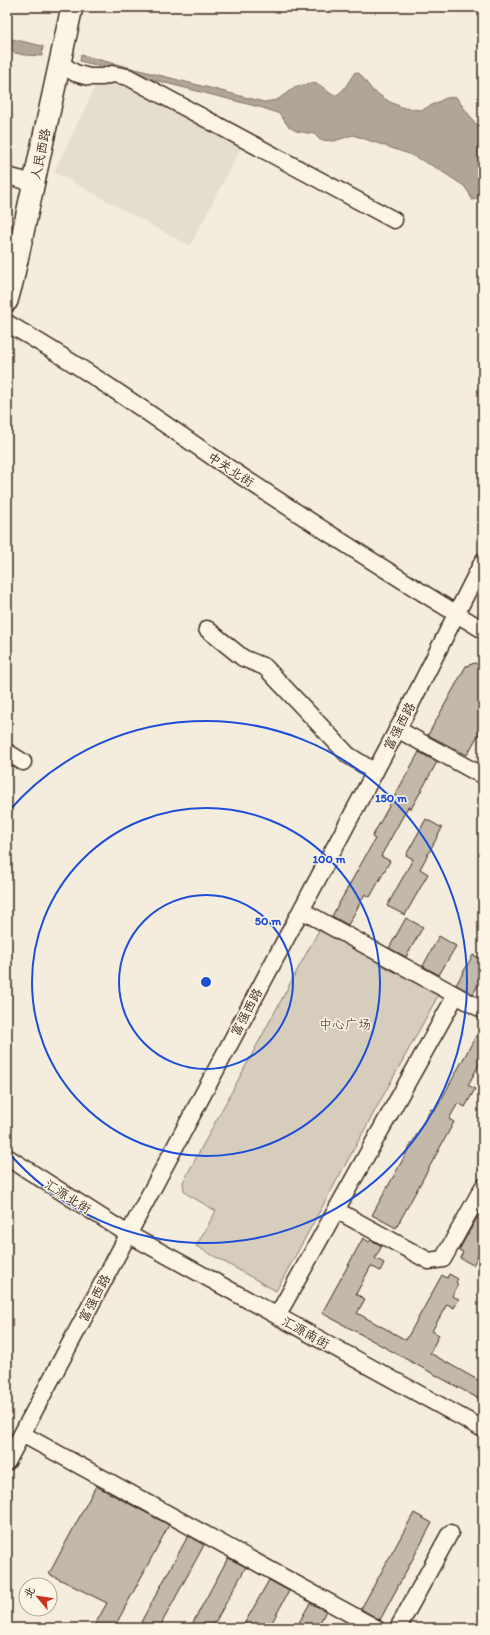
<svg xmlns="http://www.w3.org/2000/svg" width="490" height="1635" font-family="Itim,'LXGW WenKai TC',sans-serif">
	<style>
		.built { fill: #e5ddce }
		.green { fill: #d6cdbd; stroke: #887c6e }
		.water { fill: #b0a596; stroke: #817466 }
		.building { fill: #c3b9aa; stroke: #3b2a1e }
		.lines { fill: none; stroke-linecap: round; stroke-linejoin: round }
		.minor-casing { stroke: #3b2a1e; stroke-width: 19 }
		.major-casing { stroke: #3b2a1e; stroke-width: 24 }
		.minor { stroke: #fcf5e5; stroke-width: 16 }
		.major { stroke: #fcf5e5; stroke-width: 21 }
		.ring { fill: none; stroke: #1d4ed8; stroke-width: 2 }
		.labels { text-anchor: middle; stroke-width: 3; stroke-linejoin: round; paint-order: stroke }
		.street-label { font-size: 13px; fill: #3b2a1e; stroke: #fcf5e5 }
		.park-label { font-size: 13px; fill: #625346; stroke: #fcf5e5 }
		.centre { fill: #1d4ed8; stroke: #fcf5e5; stroke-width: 2 }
		.ring-label { font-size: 12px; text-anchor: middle; font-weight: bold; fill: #1d4ed8; stroke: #fcf5e5; stroke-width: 3; stroke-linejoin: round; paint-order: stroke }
	</style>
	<rect width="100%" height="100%" fill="#f4eddd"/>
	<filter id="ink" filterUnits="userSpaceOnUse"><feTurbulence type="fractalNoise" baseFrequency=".025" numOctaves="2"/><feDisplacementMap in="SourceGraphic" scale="8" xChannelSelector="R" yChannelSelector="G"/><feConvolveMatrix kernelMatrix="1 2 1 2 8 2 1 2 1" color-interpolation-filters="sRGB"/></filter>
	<g filter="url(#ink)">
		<path class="built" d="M121 80 243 144 190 246 54 172 97 83Z"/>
		<path class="green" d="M319 930 439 994 276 1291 196 1246 216 1211 187 1194 184 1190 183 1182Z"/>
		<path class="water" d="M7 38 43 46 42 56 24 55 7 51Z
			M81 55 264 102 277 100 295 87 313 83 320 85 331 94 337 95 344 89 355 72 360 74 372 90 390 102 404 108 422 110 446 98 456 97 475 123 483 128V197L472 200 469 193 464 186 435 167 409 154 353 135 334 141 320 140 314 134 296 131 288 126 280 114 263 108 80 61Z"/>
		<path class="building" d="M475 663 483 668V726L467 755 428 735 466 666Z
			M419 752 437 762 411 809 408 807 381 856 390 861 370 897 365 894 348 925 332 916 375 839 372 837Z
			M426 819 442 828 420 869 428 874 405 915 387 906 413 859 406 855Z
			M406 918 423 927 406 957 389 948Z
			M439 936 456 946 439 975 423 966Z
			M473 955 483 960V976L473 994 456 985Z
			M483 1023V1057L468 1085 475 1089 465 1107 458 1103 449 1119 454 1122 396 1228 372 1215 431 1109 435 1111Z
			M483 1207V1246L473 1265 460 1258 463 1252 459 1250Z
			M363 1238 369 1242 371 1240 382 1246 375 1258 384 1263 380 1271 371 1266 356 1294 365 1299 357 1313 406 1340 442 1275 447 1278 449 1274 458 1279 456 1282 458 1284 452 1296 459 1299 454 1308 447 1304 432 1331 439 1335 430 1353 483 1383V1401L322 1313Z
			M96 1486 169 1525 114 1628H93L107 1603 49 1574Z
			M414 1513 432 1523 380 1620 361 1609Z
			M188 1536 204 1545 159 1628H153L141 1622Z
			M228 1558 246 1567 212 1628H190Z
			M269 1580 289 1591 269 1628H242Z
			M310 1603 326 1611 317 1628H296Z"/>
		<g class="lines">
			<g class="minor-casing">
				<path id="minor" d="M60 63 75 73 89 77H103L112 74 128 77 394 220
					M7 176 34 183
					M7 323C80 365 150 414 220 462 306 519 394 576 483 630
					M207 629 243 658 265 667 348 755 375 772
					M397 729 483 776
					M7 752 23 762
					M301 910 483 1010
					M7 1157 128 1234 483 1429
					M336 1210 429 1261 443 1259 483 1187
					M277 1316 456 995
					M22 1434 376 1628
					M7 1462 411 704 483 561
					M398 1628 450 1533"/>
			</g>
			<g class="major-casing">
				<path id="major" d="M7 301 12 283 72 7"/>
			</g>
			<use href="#minor" class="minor"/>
			<use href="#major" class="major"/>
		</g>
	</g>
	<g class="ring">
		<circle cx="206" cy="982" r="87"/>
		<circle cx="206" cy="982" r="174"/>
		<path d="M8 812A261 261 0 1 1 8 1152"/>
	</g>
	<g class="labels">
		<g class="street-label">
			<text transform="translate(40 154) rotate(-78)" y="5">人民西路</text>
			<text transform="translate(231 469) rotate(33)" y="5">中关北街</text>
			<text transform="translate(399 726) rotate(-62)" y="5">富强西路</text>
			<text transform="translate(246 1012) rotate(-62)" y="5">富强西路</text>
			<text transform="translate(68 1196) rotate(32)" y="5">汇源北街</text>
			<text transform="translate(94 1298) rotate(-62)" y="5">富强西路</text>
			<text transform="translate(306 1332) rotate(29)" y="5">汇源南街</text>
		</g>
		<g class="park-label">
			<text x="345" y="1029">中心广场</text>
		</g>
	</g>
	<circle cx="206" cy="982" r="6" class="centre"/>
	<g class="ring-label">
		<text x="391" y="802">150 m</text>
		<text x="329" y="863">100 m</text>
		<text x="268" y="925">50 m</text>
	</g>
	<rect width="490" height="1635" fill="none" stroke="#fcf5e5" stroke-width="24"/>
	<rect x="12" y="12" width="466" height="1611" fill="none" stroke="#3b2a1e" stroke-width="1.5" filter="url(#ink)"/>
	<g transform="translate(38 1597) rotate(299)"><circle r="19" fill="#fcf5e5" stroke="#afa495"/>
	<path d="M0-3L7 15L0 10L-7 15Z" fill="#c8321e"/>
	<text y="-6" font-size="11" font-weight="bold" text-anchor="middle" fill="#3b2a1e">北</text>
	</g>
</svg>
